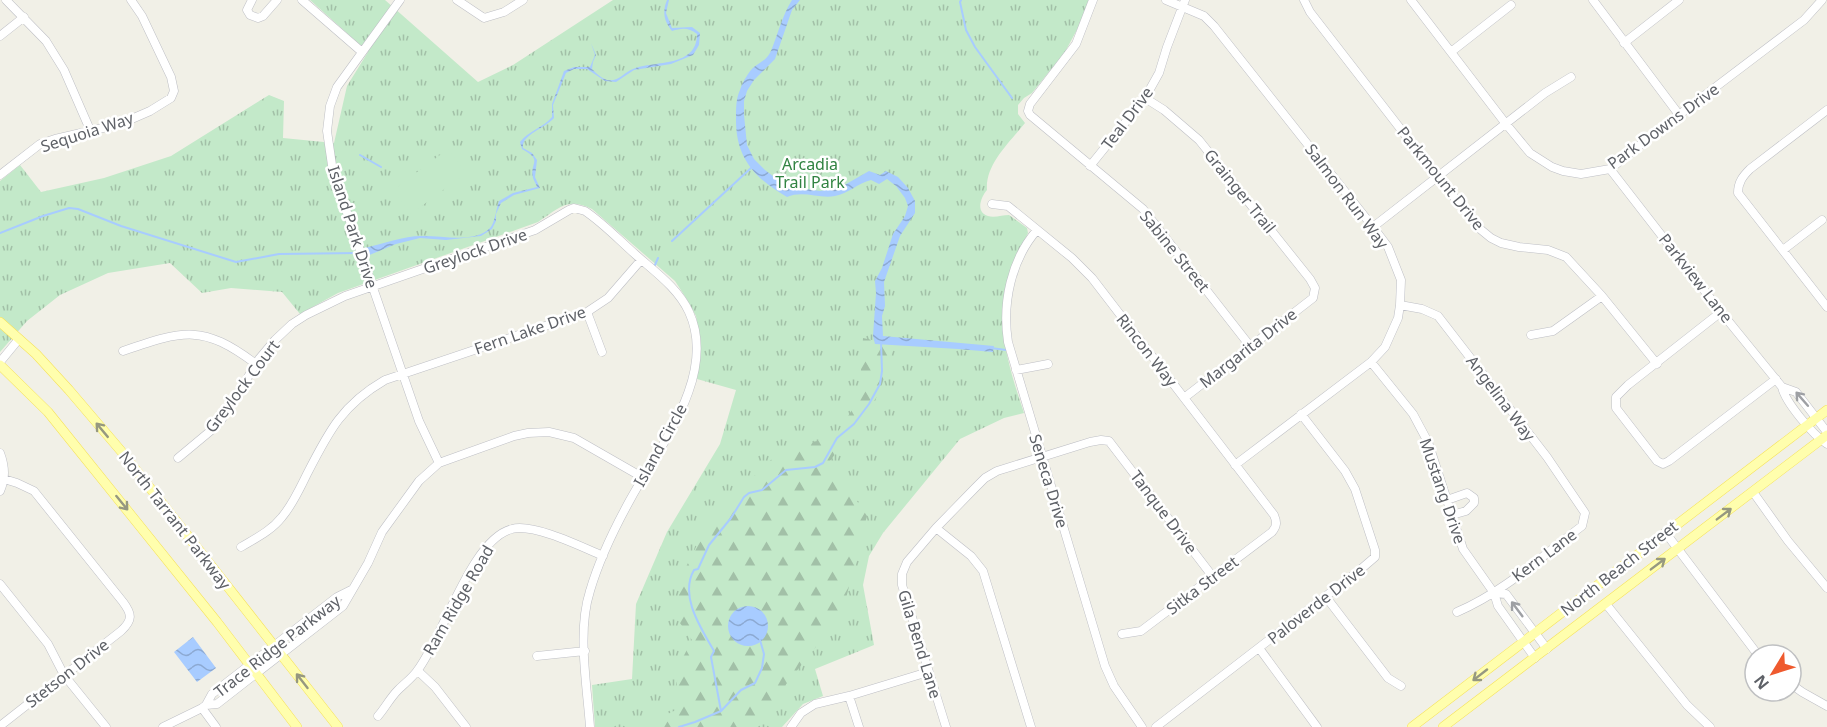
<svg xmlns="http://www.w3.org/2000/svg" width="1827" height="727" font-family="'Noto Sans',sans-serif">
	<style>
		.grass { fill: url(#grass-tufts) }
		.forest { fill: url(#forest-firs) }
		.pitch { fill: #c3e9c9 }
		.water { fill: url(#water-waves) }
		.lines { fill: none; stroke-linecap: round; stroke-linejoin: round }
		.stream { stroke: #a8ccff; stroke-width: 2 }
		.minor-casing { stroke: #bebfc5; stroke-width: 9 }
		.major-casing { stroke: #f6e25a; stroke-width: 10 }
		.minor { stroke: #fff; stroke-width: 8 }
		.major { stroke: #fffead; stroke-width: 9 }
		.oneway { stroke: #9ea0a4 }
		.oneway2 { stroke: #969880 }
		.labels { text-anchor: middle; stroke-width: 5; stroke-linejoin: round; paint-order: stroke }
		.street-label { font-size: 16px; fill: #5e6167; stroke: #fff }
		.park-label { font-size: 16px; fill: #318342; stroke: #fff }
	</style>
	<defs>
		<pattern id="grass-tufts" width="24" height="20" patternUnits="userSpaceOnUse" patternTransform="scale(1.5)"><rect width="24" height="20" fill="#c3e9c9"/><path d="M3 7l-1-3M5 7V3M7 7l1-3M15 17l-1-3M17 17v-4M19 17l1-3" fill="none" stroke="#a2c0a7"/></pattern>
		<pattern id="forest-firs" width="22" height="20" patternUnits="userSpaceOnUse" patternTransform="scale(1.5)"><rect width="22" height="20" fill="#c3e9c9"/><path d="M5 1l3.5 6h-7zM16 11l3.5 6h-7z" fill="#a2c0a7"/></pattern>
		<pattern id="water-waves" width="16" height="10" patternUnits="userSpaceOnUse" patternTransform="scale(1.5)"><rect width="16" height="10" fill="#a8ccff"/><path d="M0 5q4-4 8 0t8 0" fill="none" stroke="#8ca9d2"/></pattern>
	</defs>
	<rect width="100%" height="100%" fill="#f1f0e7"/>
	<path class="grass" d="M310 0H385L478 82 513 65 613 0H1089L1080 24 1065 52 1032 93 1024 98 1018 105V114L1025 123C1010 142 985 164 987 190 981 197 975 212 988 216 994 218 1003 215 1009 215L1027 228 1028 233C1023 244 1016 255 1012 267 992 316 1008 365 1024 413L1004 418 960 439 883 533 869 556 863 585 874 645 815 669 823 696 803 704 782 727H595L592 685 632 679 636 604 667 532 720 444 736 390 697 379 701 347 696 316 686 298 675 281 592 209C566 197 560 208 538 222L338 293 300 314 282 292 231 288 202 293 170 263 108 273 60 295 27 321 0 352V181L20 165 41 192 104 178 171 156 269 95 284 101 283 138 334 143 347 86 368 52Z"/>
	<path class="forest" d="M863 338 894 345 879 394 830 461 867 516 842 614 752 727H646L645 725 680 708 675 699 679 665 692 640 675 616 682 575 710 519 784 447 834 438 859 399Z"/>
	<path class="pitch" d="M448 149 466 173 411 214 393 190Z"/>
	<path class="water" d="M667 0H669L666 13 672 28 692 27 700 33 699 45 693 55 671 64 634 70 616 82 605 81 587 69H574L566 73 553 105 554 118C544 129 521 135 523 148L532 153 537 160 535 177 540 188 514 195 501 203 496 214V221L492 229 481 236 446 240 420 238 396 244 367 256 365 248C381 244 405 236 421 236 441 235 474 244 490 228 495 223 496 209 499 201L513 193 537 187C536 184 534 181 533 178 529 162 544 161 522 149L520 142C528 131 543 128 552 117V104L564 71 574 67H590L595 55 591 43 596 55 593 62 592 69C596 73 601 78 607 80 619 82 624 72 633 69 655 60 697 68 697 34 688 27 682 28 672 31 664 21 662 12 667 0Z
		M792 0H800L792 10 775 59 754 80 747 91 744 101V115L747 145 754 159 765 170 786 186 820 191 841 187 869 171 880 175 886 171 898 177 908 188 915 201V213L900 236 884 282 885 306 882 316 883 336 994 346 993 352 958 349 875 344 873 336 876 293 875 281 882 268 893 234 905 216 908 206 905 198 896 186 887 179 879 184 871 180C858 183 848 194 835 196 819 199 803 190 787 197 754 178 735 157 736 117 736 109 736 98 740 90 742 83 749 71 754 67 761 61 766 61 771 51 778 34 782 16 792 0Z
		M728 626a20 20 0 1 1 40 0a20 20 0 1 1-40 0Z
		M193 637 216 668 197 682 174 652Z"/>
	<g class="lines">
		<path class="stream" d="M961 0 960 2 966 30 975 47 1012 98
			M360 155 381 167
			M0 233 43 216 69 208 78 209 121 226 236 262 279 254 358 253
			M672 241 751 168
			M655 265 658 258
			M991 348 1006 350
			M721 711 711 657 714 651C701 628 679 596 694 570L698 569 709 545 731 518 744 497 749 493 762 490 786 470 815 467 823 463 837 438 854 424 869 404 880 384 882 371 881 342
			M679 727 695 722 721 711 741 690 755 683 762 668 764 654 760 640"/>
		<g class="minor-casing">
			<path id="minor" d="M6 0 46 41 64 70 91 132
				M252 0 247 10 250 15 258 18 263 16 277 0
				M302 0 362 52
				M400 0 337 87 330 106 327 131 333 172 419 421 439 463
				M457 0 484 18 504 12 523 0
				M1093 0 1076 44 1030 104 1028 111 1030 115 1143 209 1250 346
				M1166 0 1204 16 1214 26 1373 227 1388 247 1401 280 1400 305 1398 318 1385 347 1371 362 1235 465
				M1304 0 1310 12 1437 176 1480 229 1491 238 1501 243 1519 247 1548 250 1566 257 1602 296 1657 364
				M1411 0 1506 124 1530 153 1552 167 1563 171 1581 174 1610 169 1659 130 1804 20 1822 0
				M1593 0 1680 116
				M0 36 24 17
				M1624 43 1679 0
				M1451 52 1511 5
				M1145 98 1164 110 1199 140 1310 279 1315 288 1313 298 1184 398
				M1827 110 1750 169C1743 176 1738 182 1738 193L1827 307
				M1090 166 1145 98 1159 73 1167 47 1185 0
				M1610 169 1721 312 1782 387C1785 402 1813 435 1827 444
				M0 175 40 144 55 139 120 124 150 111 171 98 174 91 171 77 142 16 131 0
				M992 204 1008 206 1072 258 1092 278 1274 515C1277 522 1277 526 1272 532L1141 631 1122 634
				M1373 227 1545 93 1571 77
				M1037 230C1011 260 1002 303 1008 342L1105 666 1114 686 1142 727
				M1783 250 1822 220
				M1400 305 1422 309 1438 316 1547 457 1585 513 1582 526C1542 556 1504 592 1457 612
				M587 312 602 352
				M1721 312 1628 385 1616 397V408L1657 461 1663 464 1669 461 1776 379
				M1531 335 1553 331 1602 296
				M123 351C185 330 202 324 256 364
				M0 362 19 339
				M1371 362 1413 414 1428 442 1463 549 1494 593 1498 606 1535 658
				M1016 370 1048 364
				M1782 387 1796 392 1827 432
				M0 453C5 466 6 478 0 491
				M178 458 214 428 222 419 259 359 275 340 292 324 306 315 345 296 535 230 569 210 574 208 585 211C603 223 620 241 636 255 655 272 678 288 689 312 718 375 659 447 630 500 614 529 599 560 590 591 577 631 587 685 590 727
				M1753 492 1788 541 1827 588
				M1447 500 1467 493 1474 498V503L1466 511 1452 515
				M936 528 971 556 983 571 1031 727
				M1665 532 1758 655
				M241 547C256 538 271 531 282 517 293 504 300 488 307 474 329 431 342 405 385 380L587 312 608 298 641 260
				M0 584 48 644 64 675 106 727
				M1494 593 1506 594 1547 649
				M1326 597 1388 678 1401 686
				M1606 604 1687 705 1710 727
				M1259 648 1317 727
				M537 656 585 651
				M418 671 435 687 466 727
				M1791 684 1802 692 1827 706
				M849 696 859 727
				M206 705 217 704 343 606 368 563 382 532 419 481 439 463 514 436 528 433 549 432 574 438 642 477
				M202 708 216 727
				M378 716C385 708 390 698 398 690 404 684 412 678 417 671 443 638 471 539 512 529 533 523 582 547 603 556
				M0 726 121 631C133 620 132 614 123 602L34 491 17 483 4 479
				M163 727 202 708 206 705 212 694 337 597 351 590
				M791 727 801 713 815 704 849 696 928 672
				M946 727 902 585V574L907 562 936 528 975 488 985 478 997 471 1090 442 1101 440 1109 441 1213 577
				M1156 727 1361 569 1375 557V550L1355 489 1345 471 1301 414"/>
		</g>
		<g class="major-casing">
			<path id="major" d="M0 322 36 354 69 390 121 451 338 727
				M0 365 48 412 217 622 297 727
				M1412 727 1827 410
				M1443 727 1827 435"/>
		</g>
		<use href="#minor" class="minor"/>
		<use href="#major" class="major"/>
	</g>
	<defs><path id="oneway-shaft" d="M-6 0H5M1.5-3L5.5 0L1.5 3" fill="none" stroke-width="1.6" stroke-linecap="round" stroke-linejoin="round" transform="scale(1.5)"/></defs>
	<g class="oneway">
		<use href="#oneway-shaft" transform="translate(1802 399) rotate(-131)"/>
		<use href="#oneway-shaft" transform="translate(1517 609) rotate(-127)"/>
	</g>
	<g class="oneway2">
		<use href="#oneway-shaft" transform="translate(102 430) rotate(-130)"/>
		<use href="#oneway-shaft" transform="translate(122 503) rotate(51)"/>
		<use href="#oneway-shaft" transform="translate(1724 514) rotate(-37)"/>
		<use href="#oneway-shaft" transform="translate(1658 564) rotate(-37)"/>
		<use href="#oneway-shaft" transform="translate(1480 675) rotate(142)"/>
		<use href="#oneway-shaft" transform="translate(302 681) rotate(-128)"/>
	</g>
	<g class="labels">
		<g class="street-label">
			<text transform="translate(1127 118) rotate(-53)" y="6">Teal Drive</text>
			<text transform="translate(1663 126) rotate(-36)" y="6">Park Downs Drive</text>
			<text transform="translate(87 132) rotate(-18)" y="6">Sequoia Way</text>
			<text transform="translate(1441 178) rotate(51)" y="6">Parkmount Drive</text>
			<text transform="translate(1240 191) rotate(51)" y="6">Grainger Trail</text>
			<text transform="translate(1347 196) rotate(53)" y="6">Salmon Run Way</text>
			<text transform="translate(353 227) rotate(72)" y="6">Island Park Drive</text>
			<text transform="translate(475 251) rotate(-19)" y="6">Greylock Drive</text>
			<text transform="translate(1175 251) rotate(51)" y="6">Sabine Street</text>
			<text transform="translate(1696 278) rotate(52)" y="6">Parkview Lane</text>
			<text transform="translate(530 330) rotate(-19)" y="6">Fern Lake Drive</text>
			<text transform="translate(1248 348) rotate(-38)" y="6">Margarita Drive</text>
			<text transform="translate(1147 350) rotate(52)" y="6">Rincon Way</text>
			<text transform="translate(242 386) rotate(-53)" y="6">Greylock Court</text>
			<text transform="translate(1501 398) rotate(53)" y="6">Angelina Way</text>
			<text transform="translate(660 445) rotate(-61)" y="6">Island Circle</text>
			<text transform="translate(1049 481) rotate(73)" y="6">Seneca Drive</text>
			<text transform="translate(1443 491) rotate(71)" y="6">Mustang Drive</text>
			<text transform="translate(1164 512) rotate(53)" y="6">Tanque Drive</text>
			<text transform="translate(175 520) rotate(52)" y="6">North Tarrant Parkway</text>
			<text transform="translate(1544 555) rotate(-37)" y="6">Kern Lane</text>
			<text transform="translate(1619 568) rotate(-38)" y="6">North Beach Street</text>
			<text transform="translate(1202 585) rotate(-37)" y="6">Sitka Street</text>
			<text transform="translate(458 600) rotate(-60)" y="6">Ram Ridge Road</text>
			<text transform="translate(1316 604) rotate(-38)" y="6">Paloverde Drive</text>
			<text transform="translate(920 644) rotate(73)" y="6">Gila Bend Lane</text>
			<text transform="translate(277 646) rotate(-38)" y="6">Trace Ridge Parkway</text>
			<text transform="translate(67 673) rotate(-38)" y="6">Stetson Drive</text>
		</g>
		<g class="park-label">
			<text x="810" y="170">Arcadia<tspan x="810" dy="18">Trail Park</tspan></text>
		</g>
	</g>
	<g transform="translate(1773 673) rotate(232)"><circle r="28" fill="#ffffff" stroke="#bfc0c2" stroke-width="1.5"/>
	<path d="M0-4.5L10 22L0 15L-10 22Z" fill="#ef5a2e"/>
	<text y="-9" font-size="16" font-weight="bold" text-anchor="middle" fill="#5e6167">N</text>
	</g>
</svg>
